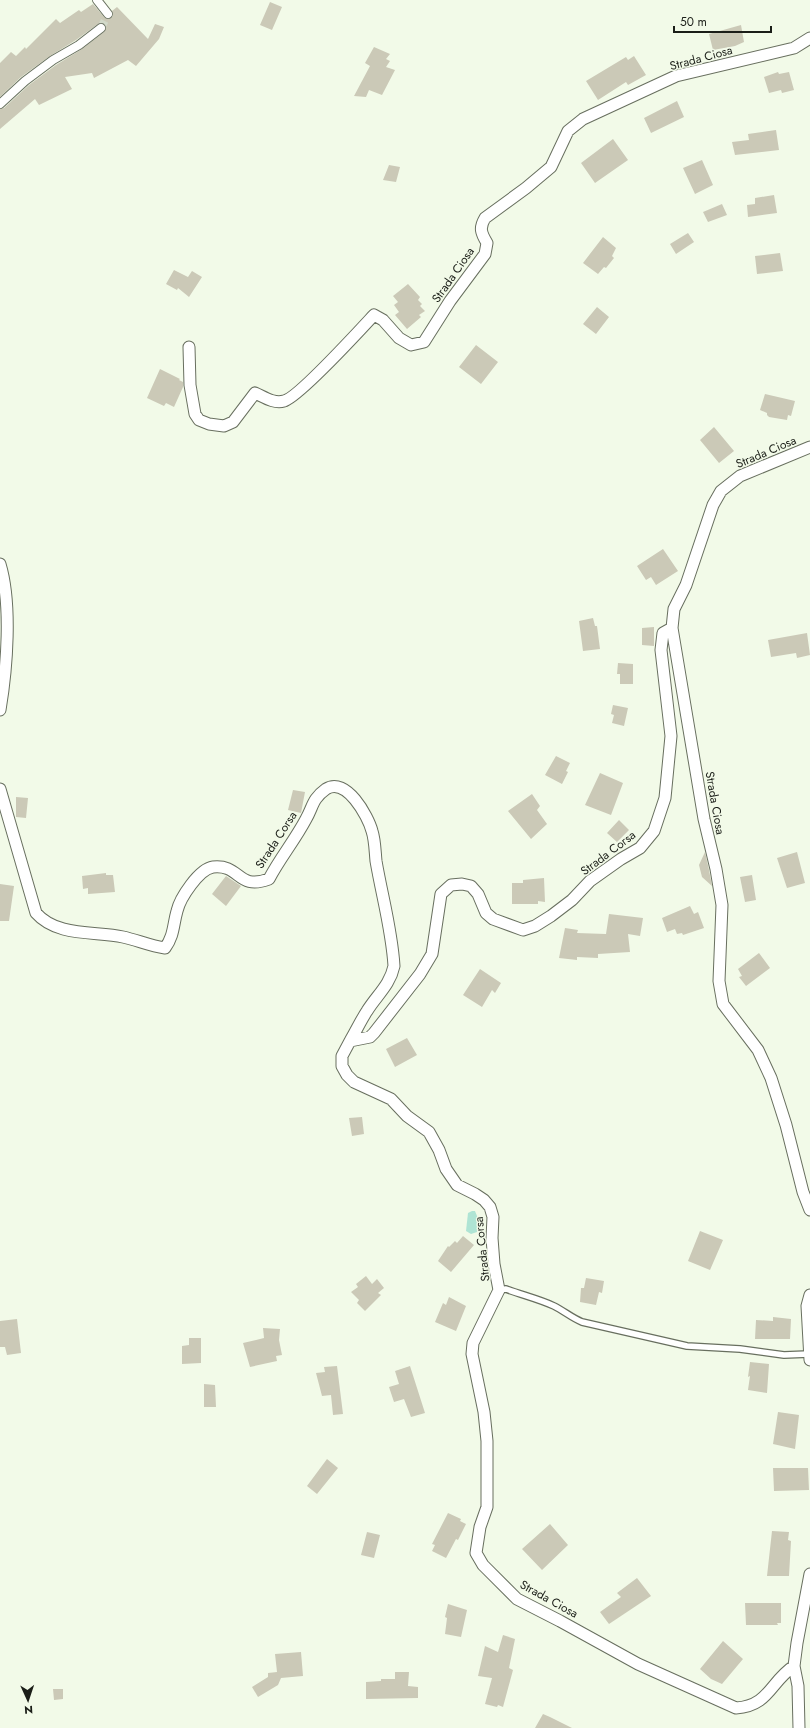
<svg xmlns="http://www.w3.org/2000/svg" width="810" height="1728" font-family="Jost,sans-serif">
	<style>
		.water { fill: #afe4d4 }
		.building { fill: #cbc9b7 }
		.lines { fill: none; stroke-linecap: round; stroke-linejoin: round }
		.pedestrian-tunnel { stroke: #d2d9c9; stroke-width: 8; stroke-dasharray: 8 4; stroke-linecap: butt }
		.service-casing { stroke: #686f5f; stroke-width: 8 }
		.pedestrian-casing { stroke: #686f5f; stroke-width: 10 }
		.minor-casing { stroke: #686f5f; stroke-width: 13 }
		.service { stroke: #fff; stroke-width: 5.5 }
		.pedestrian { stroke: #fff; stroke-width: 8 }
		.minor { stroke: #fff; stroke-width: 11 }
		.labels { text-anchor: middle; stroke-width: 3; stroke-linejoin: round; paint-order: stroke }
		.street-label { font-size: 12px; fill: #1b1e18; stroke: #f2fae8 }
	</style>
	<rect width="100%" height="100%" fill="#f2fae8"/>
	<path class="water" d="M472 1211H475L477 1216V1232L471 1234 466 1231 468 1213Z"/>
	<path class="building" d="M270 2 282 7 272 30 260 25Z
		M93 4 104 17 108 19 113 16 112 11 117 7 148 39 155 24 164 27 159 39 136 66 128 60 94 78 92 73 65 77 72 89 39 105 35 99 0 129V109L4 108 29 85 56 65 82 49 104 32 106 27 103 23 98 24 76 40 50 56 21 77 0 97V63L11 52 16 56 25 47 26 49 56 19 60 23 79 10 81 12Z
		M741 25 744 42 735 46 713 50 709 34Z
		M374 47 390 54 386 59 390 61 386 67 395 70 382 95 369 90 366 97 354 96 370 66 365 63Z
		M634 56 646 75 628 85 626 82 598 100 586 81 626 57 628 60Z
		M778 72 779 74 789 72 794 90 782 93 781 90 769 93 764 77Z
		M677 101 684 117 651 133 644 118Z
		M776 130 779 150 735 155 732 142 749 140 748 134Z
		M613 139 628 160 595 183 581 163Z
		M702 160 713 185 695 194 683 168Z
		M389 165 400 167 396 182 383 180Z
		M774 195 777 213 748 217 747 205 755 204V198Z
		M722 204 727 215 708 222 703 212Z
		M688 233 694 242 676 254 670 244Z
		M603 237 616 248 612 256 614 258 606 268 604 267 598 274 583 263Z
		M780 253 783 271 757 274 755 256Z
		M174 270 188 277 192 271 202 277 189 297 178 288 177 290 166 284Z
		M408 284 420 297 418 300 422 304 420 306 425 311 419 315 421 317 407 329 395 315 399 312 394 305 398 302 393 296Z
		M597 307 609 317 596 334 583 324Z
		M476 345 498 362 481 384 459 367Z
		M160 369 180 379 179 380 183 382V387L174 407 166 403 164 406 147 398Z
		M765 394 795 401 791 416 788 415 787 420 769 417 767 415V413L760 410Z
		M714 427 734 451 719 463 700 440Z
		M663 549 678 571 656 585 651 577 646 580 637 566Z
		M593 618 595 626H597L600 649 583 651 579 621Z
		M654 627V646L642 645V628Z
		M807 633 810 655 797 658 796 653 771 657 768 640Z
		M618 663 633 664V684H620V674H617Z
		M613 705 628 708 624 726 612 723 614 715 611 714Z
		M556 756 570 763 566 771 568 772 562 784 545 775Z
		M600 773 623 783 611 815 585 805Z
		M293 790 305 792 301 813 288 810Z
		M532 794 540 806 537 810 547 824 531 839 508 811Z
		M16 797 28 798 26 818 16 817Z
		M619 820 629 830 617 842 607 833Z
		M705 852 709 870 712 886 702 877 699 865Z
		M797 852 805 883 787 888 777 858Z
		M106 873V875H113L115 892 88 894V888L83 889 82 876Z
		M752 875 756 900 745 902 740 877Z
		M226 876 241 886 226 906 212 894Z
		M544 878 545 902 538 901V904H512V883H523V880Z
		M0 884 14 886 9 921H0Z
		M690 906 694 914 698 912 704 928 683 935 682 933 677 934 675 929 667 932 662 918Z
		M609 914 643 918 640 936 628 934 630 952 598 954V958L577 957V960L559 958 565 928 578 930 577 933 606 934Z
		M759 953 770 968 746 986 739 977 742 976 738 969Z
		M480 969 501 983 495 993 492 990 482 1007 463 995Z
		M407 1038 417 1055 395 1067 386 1049Z
		M362 1117 364 1134 352 1136 349 1118Z
		M700 1231 723 1240 710 1270 688 1261Z
		M463 1236 474 1245 451 1272 438 1261 448 1246 449 1247 455 1241 457 1243Z
		M366 1276 372 1284 377 1279 384 1288 378 1293 381 1295 365 1311 357 1303 359 1300 351 1292 358 1287 356 1284Z
		M586 1278 604 1281 602 1293 599 1292 596 1305 580 1302 581 1288H584Z
		M449 1297 466 1306 456 1331 435 1322 443 1303 446 1305Z
		M773 1317 791 1319 790 1339H755L756 1320 773 1321Z
		M17 1319 21 1353 7 1355 5 1347H0V1321Z
		M263 1328 280 1329 279 1340 282 1355 276 1356 277 1361 250 1367 243 1343 264 1338Z
		M189 1338H201V1363L182 1364V1346L189 1345Z
		M750 1362 769 1364 767 1393 748 1390 750 1376 748 1377Z
		M337 1366 343 1414 333 1415 331 1395 322 1396 316 1373 325 1372 324 1367Z
		M410 1366 425 1413 411 1417 404 1399 394 1402 389 1387 399 1384 395 1371Z
		M204 1384 215 1385 216 1407H204Z
		M778 1412 799 1415 795 1449 773 1444Z
		M327 1459 338 1468 317 1494 307 1486Z
		M773 1468H808L809 1490 774 1491Z
		M448 1513 461 1519 460 1521 466 1524 458 1540 456 1539 446 1558 432 1551 435 1545 432 1544Z
		M550 1524 568 1545 542 1570 522 1549Z
		M772 1531 789 1532 788 1540 791 1541 789 1576H767Z
		M367 1532 380 1535 374 1558 361 1555Z
		M637 1578 651 1596 609 1624 600 1612 621 1597 617 1593Z
		M745 1603H781V1623H777L778 1625H746Z
		M448 1604 467 1610 461 1637 445 1634 447 1618 445 1617Z
		M503 1635 515 1639 509 1668 513 1670 503 1707 498 1705 497 1707 485 1704 492 1678 478 1676 485 1646 498 1652Z
		M723 1641 743 1659 722 1684 711 1679 700 1669Z
		M301 1652 303 1676 281 1678 278 1685 258 1697 252 1687 268 1677V1673L277 1672 275 1654Z
		M395 1672H409L408 1686 418 1687V1698L366 1699V1682L381 1681V1679H395Z
		M53 1689H63V1699L54 1700Z
		M543 1714 550 1717 572 1728H535Z"/>
	<g class="lines">
		<path class="pedestrian-tunnel" d="M101 28 108 14"/>
		<g class="service-casing">
			<path id="service" d="M499 1290 506 1289C522 1295 539 1299 554 1306 564 1311 572 1318 582 1322L687 1346 740 1349 784 1355 809 1354"/>
		</g>
		<g class="pedestrian-casing">
			<path id="pedestrian" d="M97 0 108 14
				M0 104 25 81 53 60 79 45 101 28"/>
		</g>
		<g class="minor-casing">
			<path id="minor" d="M189 347 190 385 195 414 199 420 209 424 224 426 233 422 255 393C264 397 274 404 284 401 298 398 360 330 374 315L383 320 399 338 411 345 424 342 450 301 485 254 487 243C481 233 479 228 485 218L526 188 551 167 568 131 583 119 676 76 794 48 810 38
				M810 447 740 476 721 491 713 505 686 585 674 609 672 628 704 819 716 869 722 905 719 981 723 1004 758 1050 771 1078 786 1125 803 1192 810 1210
				M0 564C12 604 7 668 0 710
				M672 628 663 633 661 650 671 736 665 798 654 831 640 848 621 859 590 881 572 900 551 916 535 926 523 930 493 919 486 913 478 894 471 886 462 884 451 885 441 894 432 954 420 974 374 1033 370 1037 350 1041 342 1056V1066L347 1075 354 1082 391 1099 407 1116 429 1132 439 1150 446 1169 457 1185 475 1194 484 1200 490 1207 493 1217 492 1238 494 1264 499 1290 473 1343 472 1354 484 1412 487 1441V1507L480 1527 476 1553 483 1565 517 1599 560 1621 638 1664 736 1708C769 1706 770 1682 794 1666
				M0 789 36 913C57 937 95 931 123 937 137 940 150 946 165 948 174 936 173 925 177 911 180 898 199 869 213 867 241 864 237 891 269 879 280 858 295 840 306 819 313 807 312 799 326 789 346 776 368 816 372 831 375 840 375 851 376 861 382 896 392 931 394 966 390 985 377 995 367 1011 361 1020 356 1031 350 1041
				M810 1295 807 1306 810 1360
				M799 1728 798 1686 794 1666 797 1643 810 1574"/>
		</g>
		<use href="#service" class="service"/>
		<use href="#pedestrian" class="pedestrian"/>
		<use href="#minor" class="minor"/>
	</g>
	<g class="labels">
		<g class="street-label">
			<text transform="translate(701 58) rotate(-15)" y="4">Strada Ciosa</text>
			<text transform="translate(453 275) rotate(-55)" y="4">Strada Ciosa</text>
			<text transform="translate(766 452) rotate(-23)" y="4">Strada Ciosa</text>
			<text transform="translate(715 803) rotate(80)" y="4">Strada Ciosa</text>
			<text transform="translate(276 840) rotate(-57)" y="4">Strada Corsa</text>
			<text transform="translate(608 853) rotate(-37)" y="4">Strada Corsa</text>
			<text transform="translate(482 1249) rotate(-96)" y="4">Strada Corsa</text>
			<text transform="translate(549 1599) rotate(29)" y="4">Strada Ciosa</text>
		</g>
	</g>
	<g transform="translate(28 1700) rotate(177)" stroke="#f2fae8" stroke-width="3" paint-order="stroke">
	<path d="M0-3L7 15L0 10L-7 15Z" fill="#1b1e18"/>
	<text y="-6" font-size="11" font-weight="bold" text-anchor="middle" fill="#1b1e18">N</text>
	</g>
	<path d="M674 26v6h97v-6" fill="none" stroke="#1b1e18" stroke-width="2"/>
	<text x="680" y="26" font-size="12" fill="#1b1e18" stroke="#f2fae8" stroke-width="3" paint-order="stroke">50 m</text>
</svg>
